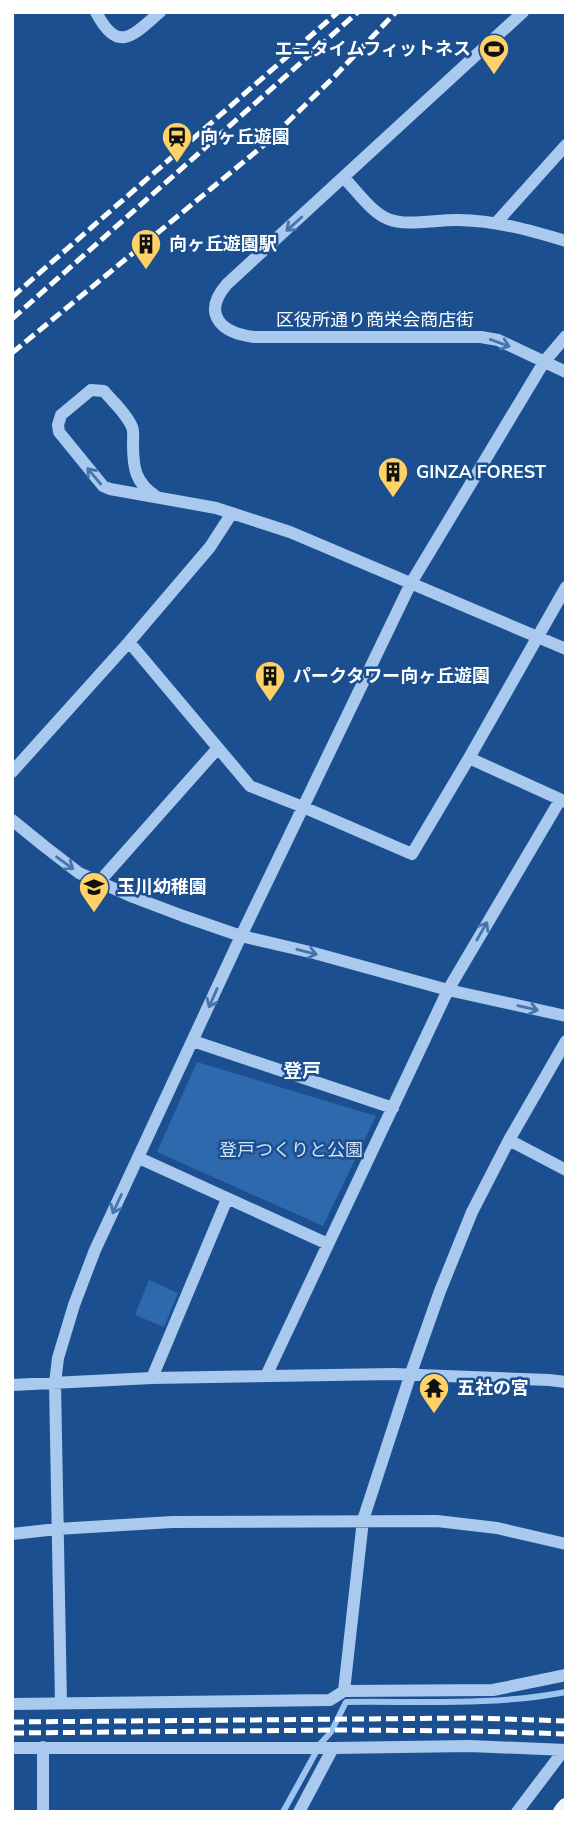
<svg xmlns="http://www.w3.org/2000/svg" width="578" height="1824" font-family="'Nunito Sans','Noto Sans JP',sans-serif">
	<style>
		.green { fill: #2e69ad }
		.lines { fill: none; stroke-linecap: round; stroke-linejoin: round }
		.stream { stroke: #9cc4f0; stroke-width: 6 }
		.minor { stroke: #a9c9ee; stroke-width: 12 }
		.major { stroke: #f0f6ff; stroke-width: 18 }
		.rail { stroke: #fff; stroke-width: 5; stroke-dasharray: 12 5; stroke-linecap: butt }
		.oneway { stroke: #4674ac }
		.labels { text-anchor: middle; stroke-width: 5; stroke-linejoin: round; paint-order: stroke }
		.poi-label { font-size: 18px; font-weight: bold; fill: #fff; stroke: #1b4f8f; text-anchor: start }
		.street-label { font-size: 18px; fill: #fff; stroke: #1b4f8f }
		.park-label { font-size: 18px; fill: #cfe3fa; stroke: #1b4f8f }
		.neighbourhood-label { font-size: 19px; font-weight: bold; fill: #fff; stroke: #1b4f8f }
	</style>
	<rect width="100%" height="100%" fill="#1b4f8f"/>
	<path class="green" d="M197 1062 376 1116 323 1226 157 1152Z
		M149 1280 178 1293 164 1327 135 1315Z"/>
	<g class="lines">
		<path class="stream" d="M283 1812 321 1743 331 1732 346 1702C419 1701 494 1706 566 1692"/>
		<path class="minor" d="M96 12C118 55 133 35 160 12
			M523 12 227 284C201 314 221 333 254 337H481L498 340 566 372
			M344 178C357 191 371 212 388 219 407 227 438 219 459 220 498 221 529 230 566 241
			M496 223 566 145
			M157 497C135 483 133 468 133 444 133 438 134 432 132 427 127 414 113 402 104 391L91 390 61 415 58 425 59 432 103 486 110 489 216 508 290 532 566 649
			M129 642 250 786 303 807 412 854 469 758 566 587
			M469 758 566 802
			M12 772 129 642 210 547 232 513
			M12 820 44 846 79 873 133 897 183 916 241 936 314 953 448 990 566 1016
			M99 882 218 748
			M193 1041 393 1108
			M509 1140 566 1170
			M139 1158 328 1244
			M266 1376 448 990 560 800
			M152 1378 227 1199
			M12 1385 152 1378 394 1374 549 1380 566 1382
			M12 1534 57 1529 172 1522 437 1521 497 1528 566 1544
			M344 1691 363 1520 411 1373 440 1291 472 1212 509 1140 566 1041
			M61 1703 55 1383 58 1358 74 1305 95 1250 241 936 411 583 544 362 566 336
			M12 1704 330 1700 344 1691 493 1690 566 1675
			M12 1748H333L470 1746 566 1750
			M43 1812V1747
			M299 1812 333 1748
			M517 1812 564 1750"/>
		<path class="major" d="M562 1812 566 1807"/>
		<path class="rail" d="M12 297 338 12
			M12 319 358 12
			M12 353 264 145 332 79 396 12
			M12 1722 475 1718 566 1721
			M12 1733 337 1730 475 1731 566 1734"/>
	</g>
	<defs><path id="oneway-shaft" d="M-6 0H5M1.5-3L5.5 0L1.5 3" fill="none" stroke-width="1.6" stroke-linecap="round" stroke-linejoin="round" transform="scale(1.75)"/></defs>
	<g class="oneway">
		<use href="#oneway-shaft" transform="translate(294 224) rotate(138)"/>
		<use href="#oneway-shaft" transform="translate(500 343) rotate(20)"/>
		<use href="#oneway-shaft" transform="translate(94 476) rotate(-130)"/>
		<use href="#oneway-shaft" transform="translate(65 863) rotate(36)"/>
		<use href="#oneway-shaft" transform="translate(482 931) rotate(-60)"/>
		<use href="#oneway-shaft" transform="translate(307 952) rotate(14)"/>
		<use href="#oneway-shaft" transform="translate(213 998) rotate(114)"/>
		<use href="#oneway-shaft" transform="translate(528 1008) rotate(13)"/>
		<use href="#oneway-shaft" transform="translate(117 1204) rotate(115)"/>
	</g>
	<defs>
		<g id="stadium-pin" transform="scale(1.575)"><path d="M0 17L-7.5 6A9.5 9.5 0 1 1 7.5 6Z" fill="#ffd166" stroke="#1b4f8f"/><path d="M0-5a6.5 5 0 1 0 0 10a6.5 5 0 1 0 0-10ZM-3.5-1.8h7v3.6h-7Z" fill="#111"/></g>
		<g id="station-pin" transform="scale(1.575)"><path d="M0 17L-7.5 6A9.5 9.5 0 1 1 7.5 6Z" fill="#ffd166" stroke="#1b4f8f"/><path d="M-3-6H3Q5-6 5-4V2Q5 4 3 4L4.5 6H3L1.5 4h-3L-3 6H-4.5L-3 4Q-5 4-5 2V-4Q-5-6-3-6ZM-3.5-4v3h7v-3ZM-3.5 1v1.5H-2V1ZM2 1v1.5H3.5V1Z" fill="#111"/></g>
		<g id="building-pin" transform="scale(1.575)"><path d="M0 17L-7.5 6A9.5 9.5 0 1 1 7.5 6Z" fill="#ffd166" stroke="#1b4f8f"/><path d="M-4-6H4V6H1V3H-1V6H-4ZM-2.5-4.3h1.7v1.8h-1.7ZM.8-4.3h1.7v1.8H.8ZM-2.5-1h1.7V.8h-1.7ZM.8-1h1.7V.8H.8Z" fill="#111"/></g>
		<g id="school-pin" transform="scale(1.575)"><path d="M0 17L-7.5 6A9.5 9.5 0 1 1 7.5 6Z" fill="#ffd166" stroke="#1b4f8f"/><path d="M0-5L7-2L0 1L-7-2ZM-4 1L0 2.5L4 1V4Q0 6-4 4Z" fill="#111"/></g>
		<g id="temple-pin" transform="scale(1.575)"><path d="M0 17L-7.5 6A9.5 9.5 0 1 1 7.5 6Z" fill="#ffd166" stroke="#1b4f8f"/><path d="M0-6L5-2H3V0L6.5 2.5H4V6H1.5V3h-3V6H-4V2.5H-6.5L-3 0V-2H-5Z" fill="#111"/></g>
	</defs>
	<g fill-rule="evenodd">
		<use href="#stadium-pin" x="494" y="49"/>
		<use href="#station-pin" x="177" y="137"/>
		<use href="#building-pin" x="146" y="244"/>
		<use href="#building-pin" x="393" y="472"/>
		<use href="#building-pin" x="270" y="676"/>
		<use href="#school-pin" x="94" y="887"/>
		<use href="#temple-pin" x="434" y="1388"/>
	</g>
	<g class="labels">
		<g class="poi-label">
			<text x="471" y="55" text-anchor="end">エニタイムフィットネス</text>
			<text x="200" y="143">向ヶ丘遊園</text>
			<text x="169" y="250">向ヶ丘遊園駅</text>
			<text x="416" y="478">GINZA FOREST</text>
			<text x="293" y="682">パークタワー向ヶ丘遊園</text>
			<text x="117" y="893">玉川幼稚園</text>
			<text x="457" y="1394">五社の宮</text>
		</g>
		<g class="street-label">
			<text x="375" y="326">区役所通り商栄会商店街</text>
		</g>
		<g class="park-label">
			<text x="291" y="1156">登戸つくりと公園</text>
		</g>
		<g class="neighbourhood-label">
			<text x="302" y="1077">登戸</text>
		</g>
	</g>
	<rect width="578" height="1824" fill="none" stroke="#ffffff" stroke-width="28"/>
</svg>
